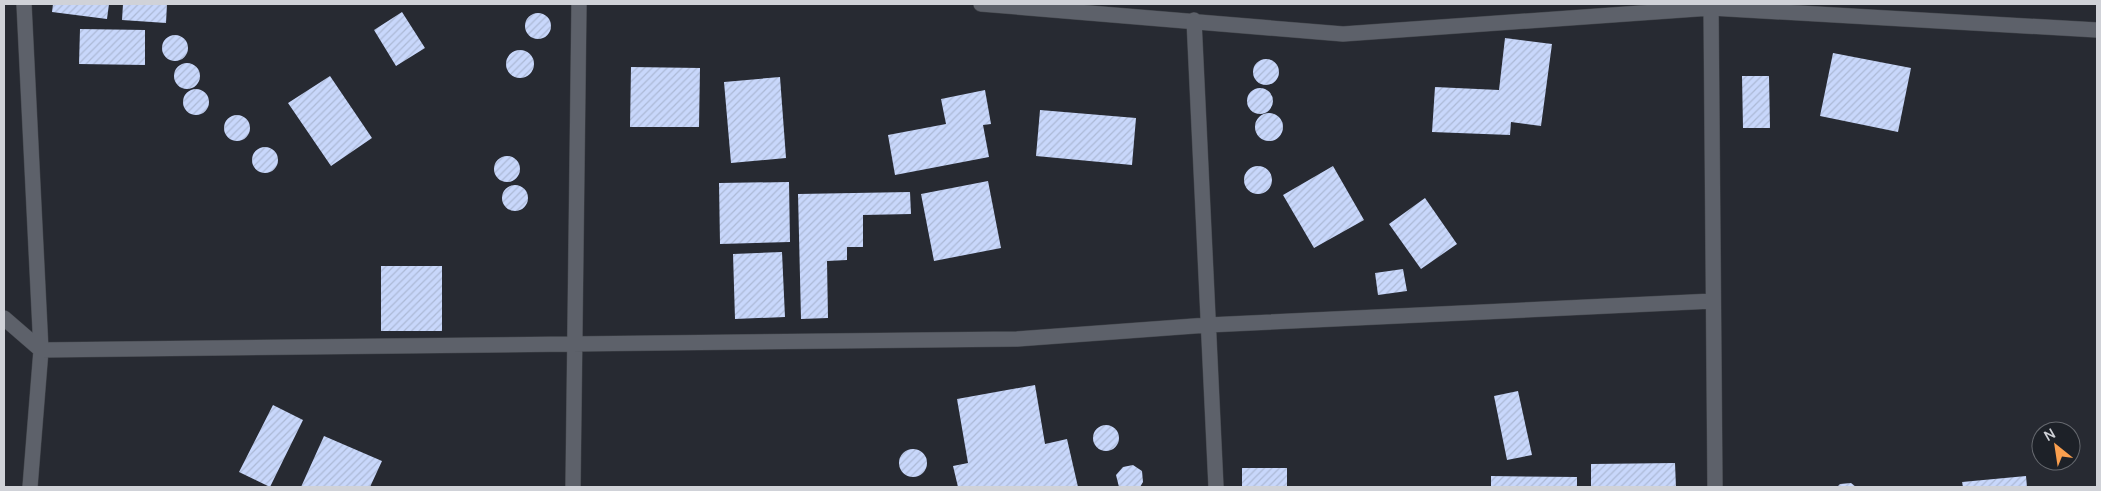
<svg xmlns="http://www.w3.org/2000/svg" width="2101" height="491" font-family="Manrope,sans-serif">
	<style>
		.building { fill: url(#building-hatch) }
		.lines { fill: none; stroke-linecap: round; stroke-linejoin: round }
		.minor-casing { stroke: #42454b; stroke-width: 16 }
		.minor { stroke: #5d616a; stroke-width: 15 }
	</style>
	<defs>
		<pattern id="building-hatch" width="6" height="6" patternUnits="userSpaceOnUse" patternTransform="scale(1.25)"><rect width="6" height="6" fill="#c8d7fb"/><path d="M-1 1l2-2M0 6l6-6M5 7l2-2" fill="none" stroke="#acb9d6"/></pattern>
	</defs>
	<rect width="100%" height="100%" fill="#272a32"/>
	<path class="building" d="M53 4H109L107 19 52 12Z
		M123 4H167L166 23 122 20Z
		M402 12 425 48 396 66 374 30Z
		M525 26a13 13 0 1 1 26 0a13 13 0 1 1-26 0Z
		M80 29 145 30V65L79 64Z
		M162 48a13 13 0 1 1 26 0a13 13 0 1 1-26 0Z
		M1505 38 1552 44 1541 126 1511 122 1510 135 1432 132 1435 87 1499 90Z
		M506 64a14 14 0 1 1 28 0a14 14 0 1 1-28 0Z
		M1833 53 1911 68 1898 132 1820 116Z
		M1253 72a13 13 0 1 1 26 0a13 13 0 1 1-26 0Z
		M174 76a13 13 0 1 1 26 0a13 13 0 1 1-26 0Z
		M631 67 700 68 699 127H630Z
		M330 76 372 138 331 166 288 103Z
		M1742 76H1769L1770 128H1743Z
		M780 77 786 158 731 163 724 82Z
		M1247 101a13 13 0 1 1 26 0a13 13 0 1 1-26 0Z
		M183 102a13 13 0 1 1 26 0a13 13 0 1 1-26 0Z
		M985 90 991 124 983 125 989 157 895 175 888 135 946 124 941 99Z
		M1040 110 1136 118 1132 165 1036 156Z
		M1255 127a14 14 0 1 1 28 0a14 14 0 1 1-28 0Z
		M224 128a13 13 0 1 1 26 0a13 13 0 1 1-26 0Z
		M252 160a13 13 0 1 1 26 0a13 13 0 1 1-26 0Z
		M494 169a13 13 0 1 1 26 0a13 13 0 1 1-26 0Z
		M1333 166 1364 220 1314 248 1283 195Z
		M1244 180a14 14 0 1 1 28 0a14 14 0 1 1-28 0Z
		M988 181 1001 248 934 261 921 194Z
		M789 182 790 242 720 244 719 183Z
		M502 198a13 13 0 1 1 26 0a13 13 0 1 1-26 0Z
		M910 192 911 214 863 215V247H847V260L827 261 828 318 801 319 798 194Z
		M1425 198 1457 244 1421 269 1389 224Z
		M782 252 785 317 735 319 733 254Z
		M381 266H442V331H381Z
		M1403 269 1407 291 1378 295 1375 273Z
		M1035 385 1045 444 1067 439 1078 487H958L953 466 968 463 957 399Z
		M1518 391 1532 455 1507 460 1494 396Z
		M273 405 303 420 270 487 239 472Z
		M1093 438a13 13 0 1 1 26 0a13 13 0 1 1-26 0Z
		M324 436 382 461 370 487H301Z
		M899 463a14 14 0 1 1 28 0a14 14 0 1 1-28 0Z
		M1675 463 1676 487H1591V464Z
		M1133 465 1142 471 1143 482 1140 487H1119L1116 475 1123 467Z
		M1242 468H1287V487H1242Z
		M1491 476 1577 477V487H1491Z
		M2026 476 2027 487H1963L1962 482Z
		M1851 483 1856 487H1837L1840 484Z"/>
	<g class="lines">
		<g class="minor-casing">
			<path id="minor" d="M24 4 41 350 30 487
				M981 4 1343 34 1711 8 2097 30
				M1711 4 1715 487
				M1194 20 1216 487
				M4 318 41 350 1017 339 1208 325 1713 301
				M573 487 579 4"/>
		</g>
		<use href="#minor" class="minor"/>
	</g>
	<rect width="2101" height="491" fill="none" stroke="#d0d2d8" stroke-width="10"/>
	<g transform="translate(2056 446) rotate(330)"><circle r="24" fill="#1d2128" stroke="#65686e"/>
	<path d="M0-4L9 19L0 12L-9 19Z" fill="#fa9f4e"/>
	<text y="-8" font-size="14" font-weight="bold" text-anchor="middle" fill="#d0d2d8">N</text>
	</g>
</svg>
